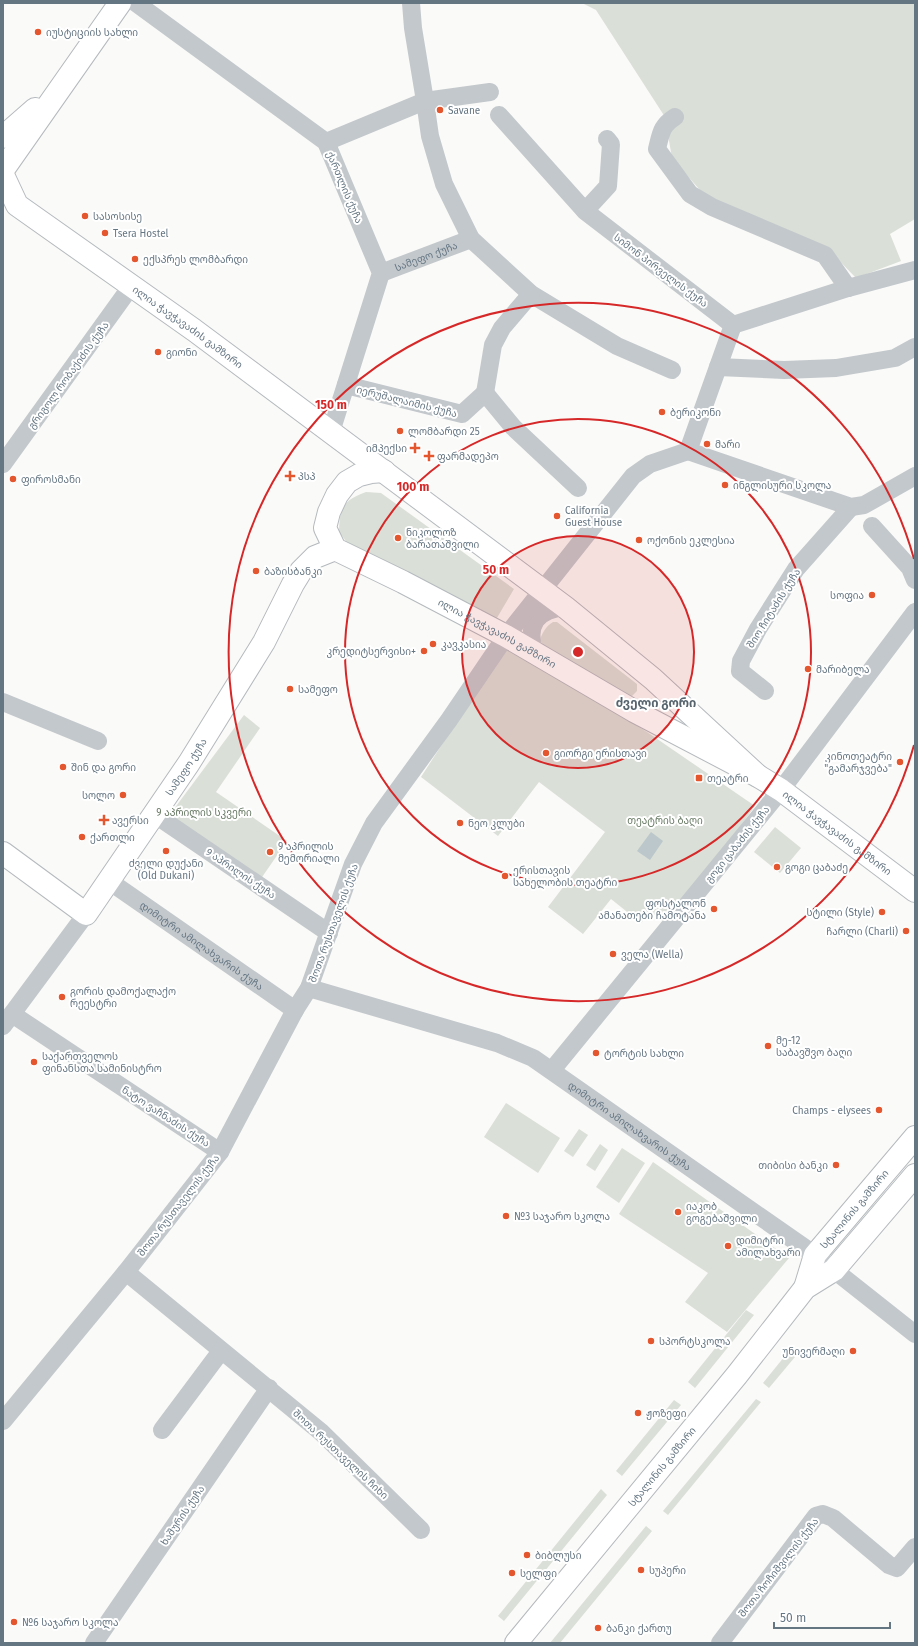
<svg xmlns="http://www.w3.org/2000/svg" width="918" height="1646" font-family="'Fira Sans','Noto Sans Georgian',sans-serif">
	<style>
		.green { fill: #dadfd7 }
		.water { fill: #bbc7cb }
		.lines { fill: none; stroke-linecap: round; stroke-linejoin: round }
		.major-casing { stroke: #b5babe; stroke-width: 24 }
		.minor { stroke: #c3c8cc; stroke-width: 18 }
		.major { stroke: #fff; stroke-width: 22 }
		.ring { fill: none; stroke: #d62828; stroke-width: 2 }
		.poi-dot { fill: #e4572e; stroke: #fff; stroke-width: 1.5 }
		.labels { text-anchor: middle; stroke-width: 4; stroke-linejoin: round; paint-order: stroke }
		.poi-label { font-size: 10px; fill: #657683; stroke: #fff; text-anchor: start }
		.street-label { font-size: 10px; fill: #657683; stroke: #fff }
		.park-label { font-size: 10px; fill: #687a64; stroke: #fff }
		.quarter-label { font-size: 12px; font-weight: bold; fill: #57646e; stroke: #fff }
		.centre { fill: #d62828; stroke: #fff; stroke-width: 2 }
		.ring-label { font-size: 12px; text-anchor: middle; font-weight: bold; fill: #d62828; stroke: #fff; stroke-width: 4; stroke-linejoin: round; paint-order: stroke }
	</style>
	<rect width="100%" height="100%" fill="#fafaf8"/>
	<path class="green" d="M582 3H915V219L890 234 901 261 856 278 829 250 706 197 672 158 665 117 596 10Z
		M366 492 381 493 514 589 494 623 351 548 339 532C340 507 342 501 366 492Z
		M553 622H557L637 684V691L632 696 627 697 543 645 540 641C541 634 547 625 553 622Z
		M507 644 647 732 755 806 734 835 663 922 651 912 641 923 611 899 583 934 548 907 605 832 539 782 498 836 421 777Z
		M244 715 260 728 216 792 287 841 260 880 168 817Z
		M775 827 801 848 780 873 754 852Z
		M506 1103 560 1138 538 1173 484 1137Z
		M579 1129 588 1135 573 1157 564 1151Z
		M600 1144 608 1150 595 1171 586 1165Z
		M622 1148 645 1163 619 1203 596 1187Z
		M653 1162 789 1258 727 1332 685 1302 708 1273 619 1214Z
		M746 1310 754 1315 695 1388 688 1382Z
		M793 1346 800 1351 769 1388 763 1383Z
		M756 1399 761 1402 668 1515 663 1511Z
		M674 1400 681 1405 622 1476 616 1471Z
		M601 1489 607 1495 504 1621 498 1616Z
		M646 1526 652 1531 560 1643H550Z"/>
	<path class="water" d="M651 832 663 841 650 860 637 851Z"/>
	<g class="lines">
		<g class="major-casing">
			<g id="major">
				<path d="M3 137 35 109"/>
				<path d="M3 170 120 3"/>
				<path id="s4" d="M3 175 17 205 194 330 565 607 653 679 758 776"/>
				<path id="s5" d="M384 471 371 472 359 475 347 482 337 495 329 512 325 528 335 549 403 582 506 636 634 711 758 776 781 790 915 891"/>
				<path id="s6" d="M3 853 86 914 189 763 264 642 293 584 301 571 315 557 335 549"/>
				<path id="s7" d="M805 1288 815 1255 915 1137"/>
				<path id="s8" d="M516 1643 737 1375 805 1288 834 1270 915 1175"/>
			</g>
		</g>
		<g class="minor">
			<path d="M136 3 326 142 381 273 331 432"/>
			<path d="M411 3 413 28 425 101 430 136 444 184 471 239 531 294 617 346 672 370"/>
			<path d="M499 115 585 211 733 325"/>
			<path d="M675 117C661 126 661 133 657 149L690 194 712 207 825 255 848 288"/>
			<path d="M326 142 425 101 490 92"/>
			<path d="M585 211 608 186 611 144 607 139"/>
			<path id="s1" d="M381 273 471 239"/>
			<path d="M733 325 848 288 915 270"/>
			<path d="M718 367 784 370 836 368 895 358 915 347"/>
			<path d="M346 385 462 414 485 393 513 427 578 488"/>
			<path d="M485 393 493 345 502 328 531 294"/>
			<path d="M688 451 851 507 864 505 915 476"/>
			<path d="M688 451 733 325"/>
			<path d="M3 464 132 285"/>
			<path d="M872 526 910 568 915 580"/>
			<path d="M534 652C526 624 537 610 565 607"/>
			<path d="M765 691 740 671 741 661 758 629 796 569 851 507"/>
			<path d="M3 702 98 741"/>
			<path d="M154 814 329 933"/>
			<path id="s2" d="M109 881 295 1010"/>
			<path id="s3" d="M309 988 497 1043 533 1058 815 1255 915 1334"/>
			<path d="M12 1014 220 1152"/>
			<path d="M3 1026 86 914"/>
			<path d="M552 1070 781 790 915 612"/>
			<path d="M126 1272 321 1432 421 1530"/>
			<path d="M3 1421 126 1272 220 1152 295 1010 309 988 353 864 374 823 449 720 506 636 633 476 650 464 688 451"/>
			<path d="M162 1430 221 1351"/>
			<path d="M94 1643 269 1388"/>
			<path d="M720 1643 816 1516 823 1514 833 1518 889 1565 897 1568 915 1547"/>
		</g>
		<use href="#major" class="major"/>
	</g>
	<circle cx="578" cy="652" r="116" fill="#d62828" fill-opacity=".12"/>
	<g class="ring">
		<circle cx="578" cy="652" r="116"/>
		<circle cx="578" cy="652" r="233"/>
		<path d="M914 745A349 349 0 1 1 914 559"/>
	</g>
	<g class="poi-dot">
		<circle cx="38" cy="32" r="4"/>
		<circle cx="440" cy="110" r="4"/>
		<circle cx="85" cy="216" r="4"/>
		<circle cx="105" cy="233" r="4"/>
		<circle cx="135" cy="259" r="4"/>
		<circle cx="158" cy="352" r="4"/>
		<circle cx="662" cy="412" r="4"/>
		<circle cx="400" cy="431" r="4"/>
		<circle cx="707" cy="444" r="4"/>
		<path d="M413 442h4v4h4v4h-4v4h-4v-4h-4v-4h4z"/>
		<path d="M427 450h4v4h4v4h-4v4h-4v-4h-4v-4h4z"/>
		<path d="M288 470h4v4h4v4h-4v4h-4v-4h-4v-4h4z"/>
		<circle cx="13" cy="479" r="4"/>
		<circle cx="725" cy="485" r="4"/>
		<circle cx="557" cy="516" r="4"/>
		<circle cx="398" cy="538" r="4"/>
		<circle cx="639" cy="540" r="4"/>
		<circle cx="256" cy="571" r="4"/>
		<circle cx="872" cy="595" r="4"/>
		<circle cx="433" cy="644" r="4"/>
		<circle cx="424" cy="651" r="4"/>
		<circle cx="808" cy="669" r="4"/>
		<circle cx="290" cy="689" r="4"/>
		<circle cx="546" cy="753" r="4"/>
		<circle cx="900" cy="762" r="4"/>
		<circle cx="63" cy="767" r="4"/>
		<rect x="695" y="774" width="8" height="8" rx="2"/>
		<circle cx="123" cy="795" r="4"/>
		<path d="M102 814h4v4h4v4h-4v4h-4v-4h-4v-4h4z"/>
		<circle cx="460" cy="823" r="4"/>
		<circle cx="82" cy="837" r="4"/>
		<circle cx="166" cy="851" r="4"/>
		<circle cx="270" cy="852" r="4"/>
		<circle cx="777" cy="867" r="4"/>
		<circle cx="505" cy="876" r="4"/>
		<circle cx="714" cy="909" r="4"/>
		<circle cx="882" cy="912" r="4"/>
		<circle cx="906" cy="931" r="4"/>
		<circle cx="613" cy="954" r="4"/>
		<circle cx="62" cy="997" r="4"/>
		<circle cx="768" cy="1046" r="4"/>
		<circle cx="596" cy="1053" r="4"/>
		<circle cx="34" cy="1062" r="4"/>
		<circle cx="879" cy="1110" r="4"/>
		<circle cx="836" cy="1165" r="4"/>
		<circle cx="678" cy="1212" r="4"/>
		<circle cx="506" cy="1216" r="4"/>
		<circle cx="728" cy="1246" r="4"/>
		<circle cx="651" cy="1341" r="4"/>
		<circle cx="853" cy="1351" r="4"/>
		<circle cx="638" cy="1413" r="4"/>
		<circle cx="527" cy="1555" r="4"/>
		<circle cx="641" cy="1570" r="4"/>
		<circle cx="512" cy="1573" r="4"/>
		<circle cx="14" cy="1622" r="4"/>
		<circle cx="598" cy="1628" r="4"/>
	</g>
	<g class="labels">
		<g class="poi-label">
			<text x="46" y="36">იუსტიციის სახლი</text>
			<text x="448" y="114">Savane</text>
			<text x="93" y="220">სასოსისე</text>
			<text x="113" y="237">Tsera Hostel</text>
			<text x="143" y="263">ექსპრეს ლომბარდი</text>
			<text x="166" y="356">გიონი</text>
			<text x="670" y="416">ბერიკონი</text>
			<text x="408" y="435">ლომბარდი 25</text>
			<text x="715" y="448">მარი</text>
			<text x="407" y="452" text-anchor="end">იმპექსი</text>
			<text x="437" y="460">ფარმადეპო</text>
			<text x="298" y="480">პსპ</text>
			<text x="21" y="483">ფიროსმანი</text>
			<text x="733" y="489">ინგლისური სკოლა</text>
			<text x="565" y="514">California<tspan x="565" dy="12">Guest House</tspan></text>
			<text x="406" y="536">ნიკოლოზ<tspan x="406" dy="12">ბარათაშვილი</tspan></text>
			<text x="647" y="544">ოქონის ეკლესია</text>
			<text x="264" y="575">ბაზისბანკი</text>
			<text x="864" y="599" text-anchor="end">სოფია</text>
			<text x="441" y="648">კავკასია</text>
			<text x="416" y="655" text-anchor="end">კრედიტსერვისი+</text>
			<text x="816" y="673">მარიბელა</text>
			<text x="298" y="693">სამეფო</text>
			<text x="554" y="757">გიორგი ერისთავი</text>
			<text x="892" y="760" text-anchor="end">კინოთეატრი<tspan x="892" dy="12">"გამარჯვება"</tspan></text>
			<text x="71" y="771">შინ და გორი</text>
			<text x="707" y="782">თეატრი</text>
			<text x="115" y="799" text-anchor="end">სოლო</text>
			<text x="112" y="824">ავერსი</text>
			<text x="468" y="827">ნეო კლუბი</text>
			<text x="90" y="841">ქართლი</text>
			<text x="278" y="850">9 აპრილის<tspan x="278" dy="12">მემორიალი</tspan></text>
			<text x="166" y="867" text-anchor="middle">ძველი დუქანი<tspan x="166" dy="12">(Old Dukani)</tspan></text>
			<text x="785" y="871">გოგი ცაბაძე</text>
			<text x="513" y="874">ერისთავის<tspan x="513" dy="12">სახელობის თეატრი</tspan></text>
			<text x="706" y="907" text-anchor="end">ფოსტალონ<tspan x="706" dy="12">ამანათები ჩამოტანა</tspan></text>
			<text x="874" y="916" text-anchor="end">სტილი (Style)</text>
			<text x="898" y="935" text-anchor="end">ჩარლი (Charli)</text>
			<text x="621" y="958">ველა (Wella)</text>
			<text x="70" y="995">გორის დამოქალაქო<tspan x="70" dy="12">რეესტრი</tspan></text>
			<text x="776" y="1044">მე-12<tspan x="776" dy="12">საბავშვო ბაღი</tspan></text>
			<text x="604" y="1057">ტორტის სახლი</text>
			<text x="42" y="1060">საქართველოს<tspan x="42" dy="12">ფინანსთა სამინისტრო</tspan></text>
			<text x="871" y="1114" text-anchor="end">Champs - elysees</text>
			<text x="828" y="1169" text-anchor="end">თიბისი ბანკი</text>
			<text x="686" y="1210">იაკობ<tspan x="686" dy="12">გოგებაშვილი</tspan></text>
			<text x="514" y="1220">№3 საჯარო სკოლა</text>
			<text x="736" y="1244">დიმიტრი<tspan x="736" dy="12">ამილახვარი</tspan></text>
			<text x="659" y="1345">სპორტსკოლა</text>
			<text x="845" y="1355" text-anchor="end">უნივერმაღი</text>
			<text x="646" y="1417">ჟოზეფი</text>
			<text x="535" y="1559">ბიბლუსი</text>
			<text x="649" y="1574">სუპერი</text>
			<text x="520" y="1577">სელფი</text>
			<text x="22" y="1626">№6 საჯარო სკოლა</text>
			<text x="606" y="1632">ბანკი ქართუ</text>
		</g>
		<g class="street-label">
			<text transform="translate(345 187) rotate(67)" y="4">ქართლის ქუჩა</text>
			<text dy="4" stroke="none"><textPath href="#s1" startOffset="48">სამეფო ქუჩა</textPath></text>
			<text transform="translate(661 270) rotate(37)" y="4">სიმონ პირველის ქუჩა</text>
			<text dy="4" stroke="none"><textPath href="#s4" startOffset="243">ილია ჭავჭავაძის გამზირი</textPath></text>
			<text transform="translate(68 375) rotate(-54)" y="4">გრიგოლ რობაქიძის ქუჩა</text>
			<text transform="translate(407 401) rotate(14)" y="4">იერუშალაიმის ქუჩა</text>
			<text transform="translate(773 608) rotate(-58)" y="4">შიო ჩიტაძის ქუჩა</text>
			<text dy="4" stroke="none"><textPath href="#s5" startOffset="297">ილია ჭავჭავაძის გამზირი</textPath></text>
			<text dy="4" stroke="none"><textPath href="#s6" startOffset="281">სამეფო ქუჩა</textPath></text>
			<text dy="4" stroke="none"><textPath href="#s5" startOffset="692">ილია ჭავჭავაძის გამზირი</textPath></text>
			<text transform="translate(737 844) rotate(-51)" y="4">გოგი ცაბაძის ქუჩა</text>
			<text transform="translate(241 873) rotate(34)" y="4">9 აპრილის ქუჩა</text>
			<text transform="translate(333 923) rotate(-70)" y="4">შოთა რუსთაველის ქუჩა</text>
			<text dy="4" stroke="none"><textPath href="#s2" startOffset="113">დიმიტრი ამილახვარის ქუჩა</textPath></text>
			<text transform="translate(166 1116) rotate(33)" y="4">ნატო ვაჩნაძის ქუჩა</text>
			<text dy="4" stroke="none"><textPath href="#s3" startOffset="353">დიმიტრი ამილახვარის ქუჩა</textPath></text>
			<text transform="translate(178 1205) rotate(-52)" y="4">შოთა რუსთაველის ქუჩა</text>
			<text dy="4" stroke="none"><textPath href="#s7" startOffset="95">სტალინის გამზირი</textPath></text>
			<text transform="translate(341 1454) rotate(43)" y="4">შოთა რუსთაველის ჩიხი</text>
			<text dy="4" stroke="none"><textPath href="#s8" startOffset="229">სტალინის გამზირი</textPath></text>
			<text transform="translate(182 1515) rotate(-56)" y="4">ხაშურის ქუჩა</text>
			<text transform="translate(778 1567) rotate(-52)" y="4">შოთა ჩოჩიშვილის ქუჩა</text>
		</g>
		<g class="park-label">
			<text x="204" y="816">9 აპრილის სკვერი</text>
			<text x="665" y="824">თეატრის ბაღი</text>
		</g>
		<g class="quarter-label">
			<text x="656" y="707">ძველი გორი</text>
		</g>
	</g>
	<circle cx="578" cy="652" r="6" class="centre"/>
	<g class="ring-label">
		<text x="331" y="409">150 m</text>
		<text x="413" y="491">100 m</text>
		<text x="496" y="574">50 m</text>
	</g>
	<rect width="918" height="1646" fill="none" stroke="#657683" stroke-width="8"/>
	<path d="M774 1622v6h116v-6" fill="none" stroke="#657683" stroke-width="2"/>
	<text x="780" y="1622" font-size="12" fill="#657683" stroke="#ffffff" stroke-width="3" paint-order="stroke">50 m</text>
</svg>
